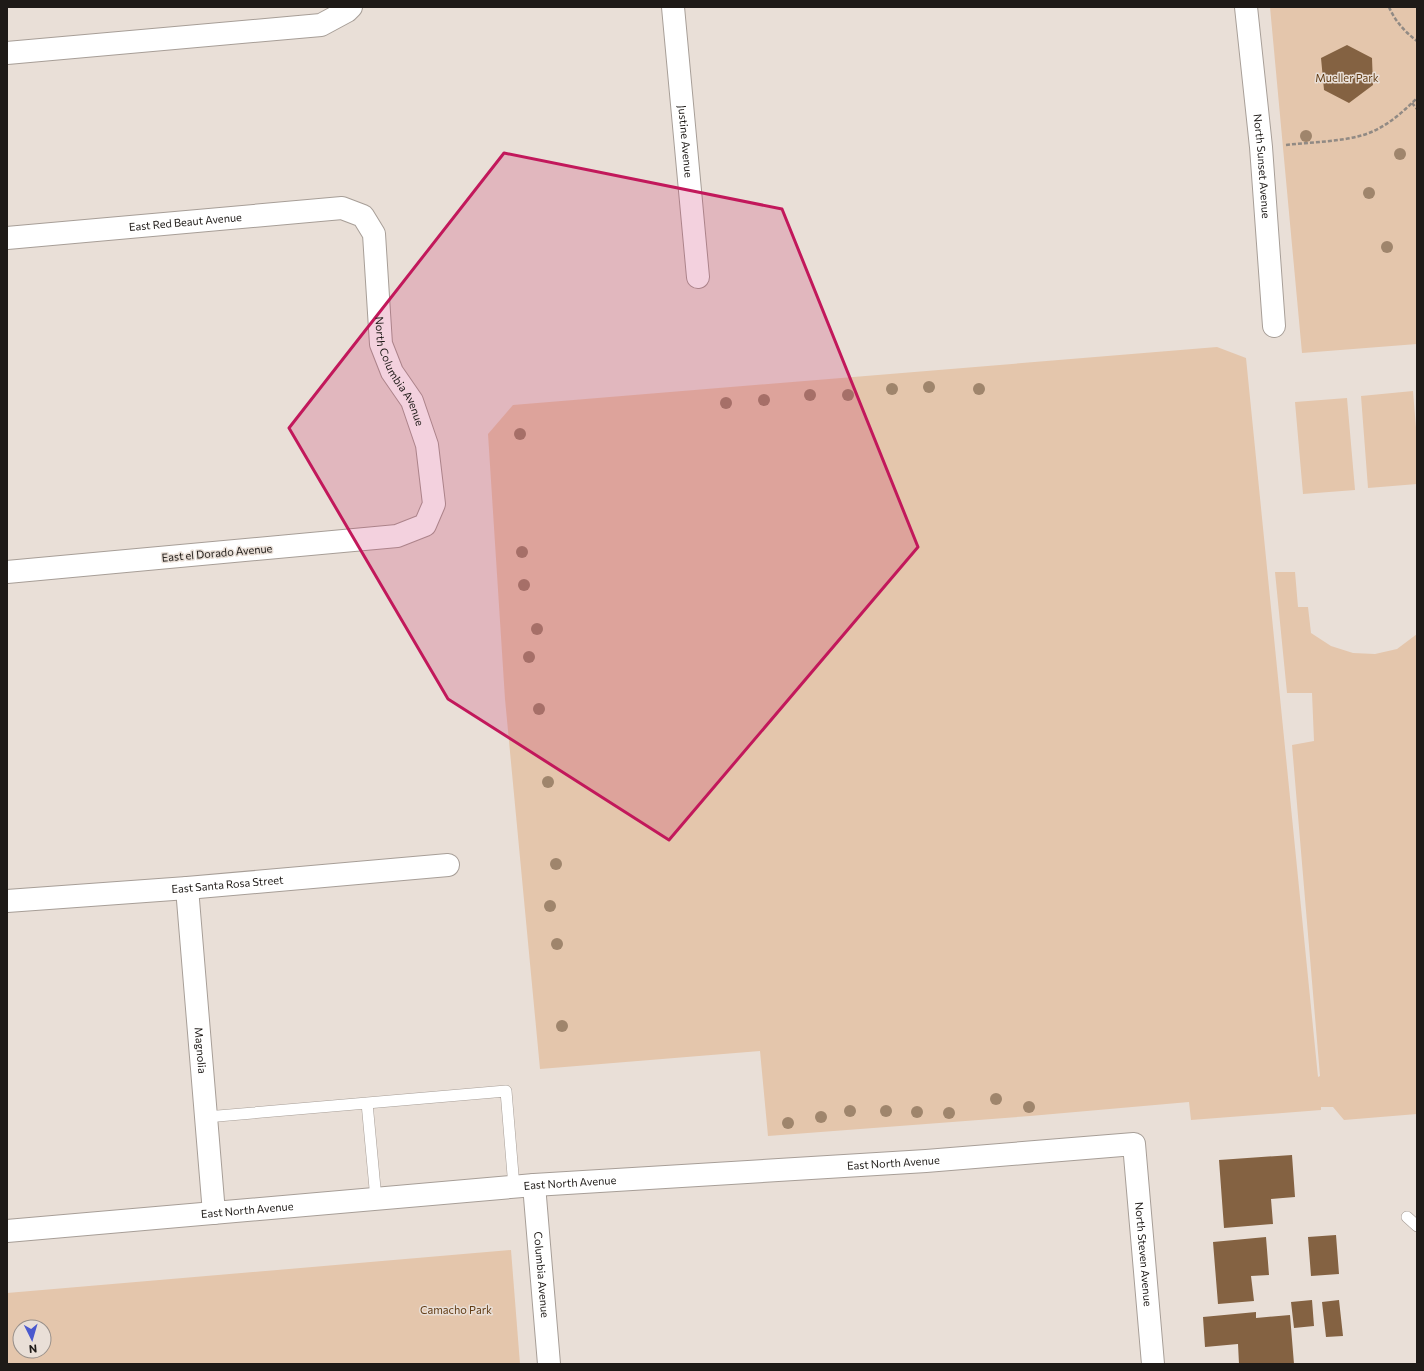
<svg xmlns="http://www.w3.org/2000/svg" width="1424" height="1371" font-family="Commissioner,sans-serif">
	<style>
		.green { fill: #e4c6ac; fill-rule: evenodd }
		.building { fill: #846242 }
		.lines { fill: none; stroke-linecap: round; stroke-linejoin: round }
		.lane-casing { stroke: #a79e97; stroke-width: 12 }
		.street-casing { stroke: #a79e97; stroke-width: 24 }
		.path { stroke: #918a84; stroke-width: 2.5; stroke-dasharray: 4 2; stroke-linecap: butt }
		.lane { stroke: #fff; stroke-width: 11 }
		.street { stroke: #fff; stroke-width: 22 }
		.tree { fill: #9f856c }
		.marked { fill: #c2185b; fill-opacity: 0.2; stroke: #c2185b; stroke-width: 3; stroke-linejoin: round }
		.labels { text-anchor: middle; stroke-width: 3; stroke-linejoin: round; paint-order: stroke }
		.park-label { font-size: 11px; fill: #623c14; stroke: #e9dfd7 }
		.street-label { font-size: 11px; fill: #1e1a17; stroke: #e9dfd7 }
	</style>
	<rect width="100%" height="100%" fill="#e9dfd7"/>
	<path class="green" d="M1270 7H1417V344L1302 353Z
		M1217 347 1246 358 1318 1077 1320 1076 1292 745 1314 741 1312 693H1287L1275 572H1295L1298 607H1308L1311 633 1331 646 1353 653 1375 654 1397 649 1417 634V1114L1344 1120 1333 1107H1321V1110L1191 1120 1189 1102 1030 1116 768 1136 760 1051 540 1069 505 699 488 434 513 405Z
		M1413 391 1417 440V484L1368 488 1361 396Z
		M1347 398 1355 490 1303 494 1295 402Z
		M511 1250 520 1364H7V1293ZM20 1327H44V1351H20Z"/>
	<path class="building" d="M1347 45 1372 58 1373 85 1349 103 1324 90 1321 58Z
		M1292 1155 1295 1197 1271 1199 1273 1224 1224 1228 1219 1160Z
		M1336 1235 1339 1274 1311 1276 1308 1237Z
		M1266 1237 1269 1275 1251 1276 1254 1301 1218 1304 1213 1242Z
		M1312 1300 1314 1326 1294 1328 1291 1302Z
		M1339 1300 1343 1336 1326 1337 1322 1302Z
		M1256 1312V1318L1290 1315 1294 1364H1239L1238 1344 1205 1347 1203 1317Z"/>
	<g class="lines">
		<g class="lane-casing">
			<path id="lane" d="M367 1103 376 1199
				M206 1117 506 1091 514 1187
				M1407 1217 1417 1226"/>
		</g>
		<g class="street-casing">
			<g id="street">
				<path id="s1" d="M673 7 698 277"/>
				<path id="s2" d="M1246 7 1261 147 1274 326"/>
				<path d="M7 53 321 25 347 11 351 7"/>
				<path id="s3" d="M7 238 342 208 363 216 374 234 381 344 392 372 412 401 427 445 434 504 425 525 397 536 7 572"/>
				<path id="s4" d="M187 888 214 1213"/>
				<path id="s5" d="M7 901 187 888 448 865"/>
				<path id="s6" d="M534 1185 549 1364"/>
				<path id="s7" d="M7 1231 534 1185 926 1161 1134 1144 1153 1364"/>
			</g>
		</g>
		<path class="path" d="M1389 7C1395 21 1405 32 1417 41
			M1412 103 1417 109
			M1286 145C1312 142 1339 142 1363 135 1384 129 1402 113 1417 98"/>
		<use href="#lane" class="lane"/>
		<use href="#street" class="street"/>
	</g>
	<g class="tree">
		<circle cx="1306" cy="136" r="6"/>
		<circle cx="1400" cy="154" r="6"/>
		<circle cx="1369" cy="193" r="6"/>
		<circle cx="1387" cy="247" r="6"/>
		<circle cx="929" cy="387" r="6"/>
		<circle cx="892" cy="389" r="6"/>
		<circle cx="979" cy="389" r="6"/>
		<circle cx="810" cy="395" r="6"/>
		<circle cx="848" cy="395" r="6"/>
		<circle cx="764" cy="400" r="6"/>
		<circle cx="726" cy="403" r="6"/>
		<circle cx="520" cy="434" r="6"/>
		<circle cx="522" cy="552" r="6"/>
		<circle cx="524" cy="585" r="6"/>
		<circle cx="537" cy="629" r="6"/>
		<circle cx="529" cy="657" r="6"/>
		<circle cx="539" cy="709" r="6"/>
		<circle cx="548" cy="782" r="6"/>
		<circle cx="556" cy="864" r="6"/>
		<circle cx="550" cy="906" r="6"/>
		<circle cx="557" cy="944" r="6"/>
		<circle cx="562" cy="1026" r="6"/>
		<circle cx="996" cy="1099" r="6"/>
		<circle cx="1029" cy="1107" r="6"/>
		<circle cx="850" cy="1111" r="6"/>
		<circle cx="886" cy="1111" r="6"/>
		<circle cx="917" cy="1112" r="6"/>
		<circle cx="949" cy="1113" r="6"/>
		<circle cx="821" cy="1117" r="6"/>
		<circle cx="788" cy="1123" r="6"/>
	</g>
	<path class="marked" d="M504 153 782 209 918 547 669 840 448 699 289 428Z"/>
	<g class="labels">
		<g class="park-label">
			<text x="1347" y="82">Mueller Park</text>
			<text x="456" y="1314">Camacho Park</text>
		</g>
		<g class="street-label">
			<text dy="4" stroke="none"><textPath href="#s1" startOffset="135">Justine Avenue</textPath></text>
			<text dy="4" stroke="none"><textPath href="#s2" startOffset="160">North Sunset Avenue</textPath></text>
			<text dy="4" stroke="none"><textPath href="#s3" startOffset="179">East Red Beaut Avenue</textPath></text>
			<text dy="4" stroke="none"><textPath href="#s3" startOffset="522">North Columbia Avenue</textPath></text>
			<text transform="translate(217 553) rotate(-5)" y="4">East el Dorado Avenue</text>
			<text dy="4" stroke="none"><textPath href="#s5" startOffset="221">East Santa Rosa Street</textPath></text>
			<text dy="4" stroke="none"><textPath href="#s4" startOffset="163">Magnolia</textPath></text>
			<text dy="4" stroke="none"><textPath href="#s7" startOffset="889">East North Avenue</textPath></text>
			<text dy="4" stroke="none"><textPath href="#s7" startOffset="565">East North Avenue</textPath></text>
			<text dy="4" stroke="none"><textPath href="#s7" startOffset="241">East North Avenue</textPath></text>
			<text dy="4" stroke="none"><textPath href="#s7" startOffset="1241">North Steven Avenue</textPath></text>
			<text dy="4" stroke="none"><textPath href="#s6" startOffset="90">Columbia Avenue</textPath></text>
		</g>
	</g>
	<rect width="1424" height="1371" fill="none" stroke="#1e1a17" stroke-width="16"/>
	<g transform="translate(32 1339) rotate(175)"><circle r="19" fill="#e9dfd7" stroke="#98908a"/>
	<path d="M0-3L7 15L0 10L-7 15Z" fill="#4a59ce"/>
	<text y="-6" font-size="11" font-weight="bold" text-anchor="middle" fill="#1e1a17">N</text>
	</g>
</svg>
